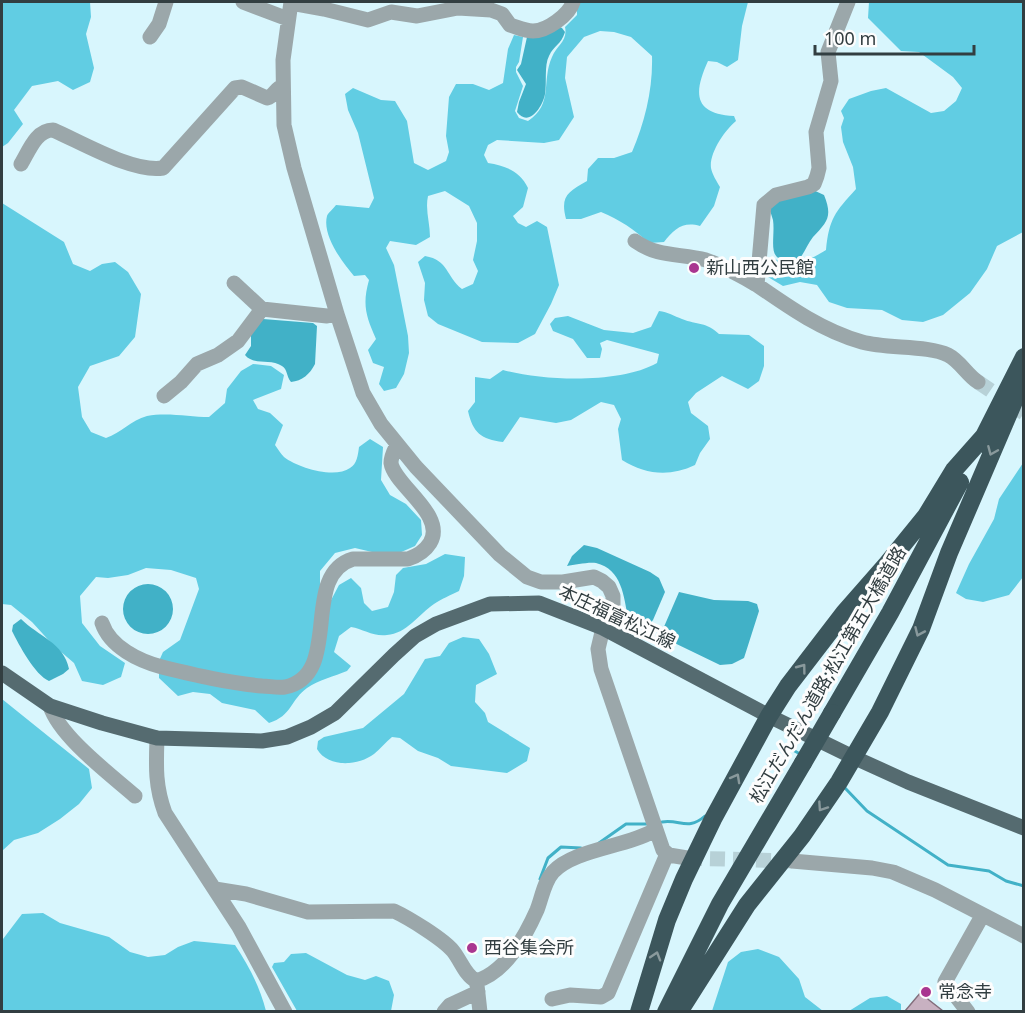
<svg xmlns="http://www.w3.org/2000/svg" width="1025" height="1013" font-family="'Noto Sans','Noto Sans JP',sans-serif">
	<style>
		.forest { fill: #61cde3 }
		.water { fill: #41b1c7 }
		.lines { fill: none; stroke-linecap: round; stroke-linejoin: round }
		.stream { stroke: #41b1c7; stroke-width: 3 }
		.building { fill: #c8b1c1; stroke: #836e7c; stroke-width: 1.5; filter: url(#shadow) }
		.minor-tunnel { stroke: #b7d1d7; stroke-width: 15; stroke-dasharray: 15 8; stroke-linecap: butt }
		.minor { stroke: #9ba7aa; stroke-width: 15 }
		.major { stroke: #556b70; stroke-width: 15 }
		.highway { stroke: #3c565c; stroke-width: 18 }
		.highway-bridge { stroke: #3c565c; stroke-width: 18 }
		.oneway { stroke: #89999c }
		.poi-dot { fill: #a93690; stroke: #fdfdfd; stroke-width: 2 }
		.labels { text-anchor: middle; stroke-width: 6; stroke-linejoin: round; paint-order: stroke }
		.poi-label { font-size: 18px; fill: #323e41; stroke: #fdfdfd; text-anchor: start }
		.street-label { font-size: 18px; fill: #323e41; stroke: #fdfdfd }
	</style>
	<defs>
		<filter id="shadow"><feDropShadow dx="3.5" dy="6" stdDeviation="0" flood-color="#0004"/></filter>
	</defs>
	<rect width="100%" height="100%" fill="#d8f6fd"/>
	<path class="forest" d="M2 2H90L91 17 86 34 94 68 90 82 73 90 58 81 32 86 14 110 23 124 8 143 2 147Z
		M577 2H748L742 26 738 60 727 67 717 62 708 61C693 94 694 114 734 116L736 121C725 130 709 153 711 168 712 174 717 182 720 187L714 206 700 226C683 221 674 229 664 242L649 243C634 229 620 220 601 212L581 219H566C560 196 568 192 587 181L588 169 598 158H614L632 152C645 122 653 89 652 56L631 37 614 32 600 31 584 37 567 57 565 78 574 117 559 140 544 143 497 140 488 145 484 155 488 163C506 166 520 171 528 188L523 207 513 216 518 223 526 227 537 221 547 227 559 285 551 304 535 334 518 343 482 342 438 324 428 316 424 300 425 283 418 262 425 256C449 260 446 277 462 289L473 284 478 271 473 260 477 241V223L469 206 445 191 428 196C425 210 430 223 430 237L416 245 390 241 386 248 394 265 408 336 409 353 404 374 396 388 384 391 379 384 384 367 373 363 368 350 376 339C366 316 362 305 369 280L365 275 354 276C342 262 322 235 327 216 328 213 333 209 336 205L369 208 374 198 358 133 348 110 345 94 353 88 381 100 395 101 407 121 414 163 428 170 446 161 449 152 446 136 449 97 456 84H473L489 90 503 83 508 49 514 35 523 37 519 62 516 67V72L523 86 515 111 519 118 528 121C554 104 541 81 552 57 557 45 568 41 565 27L577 15Z
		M869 2H1023V232L997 246 987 269 970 293 943 315 923 322 902 320 882 310 847 308 829 302 817 285 800 282 783 286 768 277 763 265 773 259C799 264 803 264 826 250 829 219 835 212 856 189L853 167 843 142 841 127 844 118 841 111 849 99 871 91 886 88 931 113 944 111 956 101 962 88 953 77 919 52 901 51 868 18Z
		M2 203 64 242 73 264 90 271 102 264 115 262 128 272 141 294 135 337 119 356 90 366 78 387 82 417 91 432 106 438C121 433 131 420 147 416 167 412 190 417 209 417L225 403 227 389 241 371 253 364 271 366 284 375 281 389 253 400 258 409 270 413 283 425 275 445C278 449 281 454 284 457 298 468 335 479 350 468 357 464 358 455 359 447L370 439 383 447 381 480 390 495 406 504 421 520 422 535 415 546 399 553 372 552 355 548 335 553 320 571V600L329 604 339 585 351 578 361 588 364 603 372 611 388 607 394 592 396 575 403 568 426 564 445 554 465 557 464 576 459 591C451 595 441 599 434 604 419 614 406 634 387 635 374 637 363 629 351 627L339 636 334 652 351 666 347 671C335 676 318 680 307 688 291 699 292 716 269 723L255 710 222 703 210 694 193 692 178 696 159 678V661L163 652 180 640 199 589 196 578 171 570 146 568 128 575 108 578 96 577 80 596 82 623 100 646 125 663 121 677 103 685 82 681 74 663 53 645 32 622 11 605 2 604Z
		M659 311C668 312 674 316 682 319 697 325 707 322 719 334L749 335 764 346V366L759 381 748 389 722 376 696 393 688 402 691 413 708 426 710 439 700 453 695 465C670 477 646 475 622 460L618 429 621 419 614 405 601 402 571 420 556 423 520 417 503 442C481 439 473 433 468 411L475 402V377L490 379 503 370C543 381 620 384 657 363L659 354 607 340 600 343 602 349 600 358H587L573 339 553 331 550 324 555 318 568 316 604 330 633 333 651 327Z
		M1023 463V577L1009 595 983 602 966 599 956 593 969 564 994 519 999 499Z
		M463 637 479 639 489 654 497 674 476 685 475 702 485 713 488 722 530 748 527 761 507 773 451 766 438 758 418 751 400 738 392 737C386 742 380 749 374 754 358 766 328 768 317 749L318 741 324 737 363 728 404 694 425 659 440 656 449 643Z
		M2 699 89 769 92 788 79 804 60 819 38 833 14 840 2 851Z
		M43 913 60 923 109 937 130 952 148 957 165 955 178 947 194 941 235 945C249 966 260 987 266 1011H2V945L3 939 22 914Z
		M758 949 779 957 799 979 805 997 823 1011H712L728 962 741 952Z
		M306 953 347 975 365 980 376 976 389 981 394 995 391 1011H297L272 967 274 963 284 962 291 954Z
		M887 996 901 1004V1011H849L870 998Z"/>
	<path class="water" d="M556 26 562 28 565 32C561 45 554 45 549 56 544 65 547 83 545 94 543 106 529 128 517 112L519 102 526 84 517 70 521 64 527 37Z
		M811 189 824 195C833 217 827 222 813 237 808 243 805 252 800 258 763 268 776 241 773 220 771 213 769 210 771 202Z
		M263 319 313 323 317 326 315 364C310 374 302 381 291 382 286 376 288 370 282 366 270 358 254 366 245 355L251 346V334Z
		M584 545 597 548 650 572 659 578 665 592 653 620 646 629 628 618C624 597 622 569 596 563 587 562 575 565 567 566L572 556Z
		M123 609a25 25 0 1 1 50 0a25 25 0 1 1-50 0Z
		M679 592 714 600 748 601 757 604 759 611 744 658 732 664 720 665 660 636Z
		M21 619C38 636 64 643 69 669L63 674 49 681C35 675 19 645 12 631L13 625Z"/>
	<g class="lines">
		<path class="stream" d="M780 743 802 755
			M845 788 867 811 948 865 989 871 1006 881 1024 886
			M662 822C680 819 688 831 705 816
			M599 843 626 824H649
			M540 879 548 858 561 847 581 848"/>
	</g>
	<path class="building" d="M921 992 929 1000 943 1011H905Z"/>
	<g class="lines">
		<path class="minor-tunnel" d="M978 382 1024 413
			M687 858 792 861"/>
		<path class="minor" d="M243 2 288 19
			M291 2 283 60 284 125 294 168 337 314 363 393 381 424 416 467 500 555 527 577 541 582H563L594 577 602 581 609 587 613 596V607L603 628 598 649 601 669 663 850 669 855 687 858
			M848 2 828 52 831 81 816 132 819 168 817 176 814 184 808 187 776 195 764 205 757 285C790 308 823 331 862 342 886 349 928 345 948 355 960 361 967 375 978 382
			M291 3 324 9 368 20 391 12 417 16 458 8 491 10 502 14 510 25C517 27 525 31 533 31 547 31 569 15 573 2
			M150 37 159 24 166 2
			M21 164C29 151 36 130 53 130 81 142 133 173 163 168L235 88 242 87 267 98C275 96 275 88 283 86
			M635 241C659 258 680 253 706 260 724 266 741 276 757 285
			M234 283 262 309
			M164 396 181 382 197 364 218 355 238 341 262 309 327 316 337 314
			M102 623C110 647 139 661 162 667 195 675 228 683 262 686 269 686 277 688 285 687 344 675 299 575 353 559H408C417 556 425 551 430 543 447 515 394 485 391 463 391 456 394 451 397 445
			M50 706C60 737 110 774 135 796
			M157 738C156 766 155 786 165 813L239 927 285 1012
			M792 861 872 868 893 872 935 890 1024 936
			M215 889 246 894 308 912 394 911C409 918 443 939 453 951 461 961 465 975 476 981 506 972 525 937 537 910 542 897 544 882 553 872 574 849 627 847 655 830
			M477 985 480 1012
			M552 999 570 995 601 997 608 993 667 854
			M444 1012 450 1005 478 992
			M968 1012 945 982 982 916"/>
		<path class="major" d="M2 673 50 706 102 723 157 738 262 741 287 737 311 727 335 713 394 655 415 636 436 624 490 604 539 603 603 628 769 716 853 757 908 782 1024 828"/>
		<path class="highway" d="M980 444 1024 357
			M832 713 890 613 960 482
			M639 1012 667 920 684 879 713 819 769 716 788 686 844 613 887 564 926 516 954 470 985 435
			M666 1012 720 904 803 763
			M679 1012 747 905 802 836 839 782 880 712 921 629 949 553 1024 378"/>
		<path class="highway-bridge" d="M803 763 832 713"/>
	</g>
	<defs><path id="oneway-chevron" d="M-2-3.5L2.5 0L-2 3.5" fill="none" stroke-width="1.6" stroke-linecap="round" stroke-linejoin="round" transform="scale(1.5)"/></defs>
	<g class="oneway">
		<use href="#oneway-chevron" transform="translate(992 451) rotate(113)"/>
		<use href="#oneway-chevron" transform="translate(919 632) rotate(114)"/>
		<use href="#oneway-chevron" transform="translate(802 668) rotate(-53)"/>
		<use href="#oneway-chevron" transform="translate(736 778) rotate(-61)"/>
		<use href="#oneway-chevron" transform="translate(822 807) rotate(124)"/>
		<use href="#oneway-chevron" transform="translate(656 956) rotate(-73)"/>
	</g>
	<g class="poi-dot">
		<circle cx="694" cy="268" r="6"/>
		<circle cx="472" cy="948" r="6"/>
		<circle cx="926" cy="992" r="6"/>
	</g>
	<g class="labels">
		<g class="poi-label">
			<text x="706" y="274">新山西公民館</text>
			<text x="484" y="954">西谷集会所</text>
			<text x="938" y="998">常念寺</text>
		</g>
		<g class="street-label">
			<text transform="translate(617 617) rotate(25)" y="6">本庄福富松江線</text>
			<text transform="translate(828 675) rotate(-60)" y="6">松江だんだん道路;松江第五大橋道路</text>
		</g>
	</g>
	<rect width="1025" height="1013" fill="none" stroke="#323e41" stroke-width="6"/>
	<path d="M815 45v9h159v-9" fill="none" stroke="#323e41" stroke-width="3"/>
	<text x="824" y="45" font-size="18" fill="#323e41" stroke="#fdfdfd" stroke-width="4.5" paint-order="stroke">100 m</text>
</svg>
